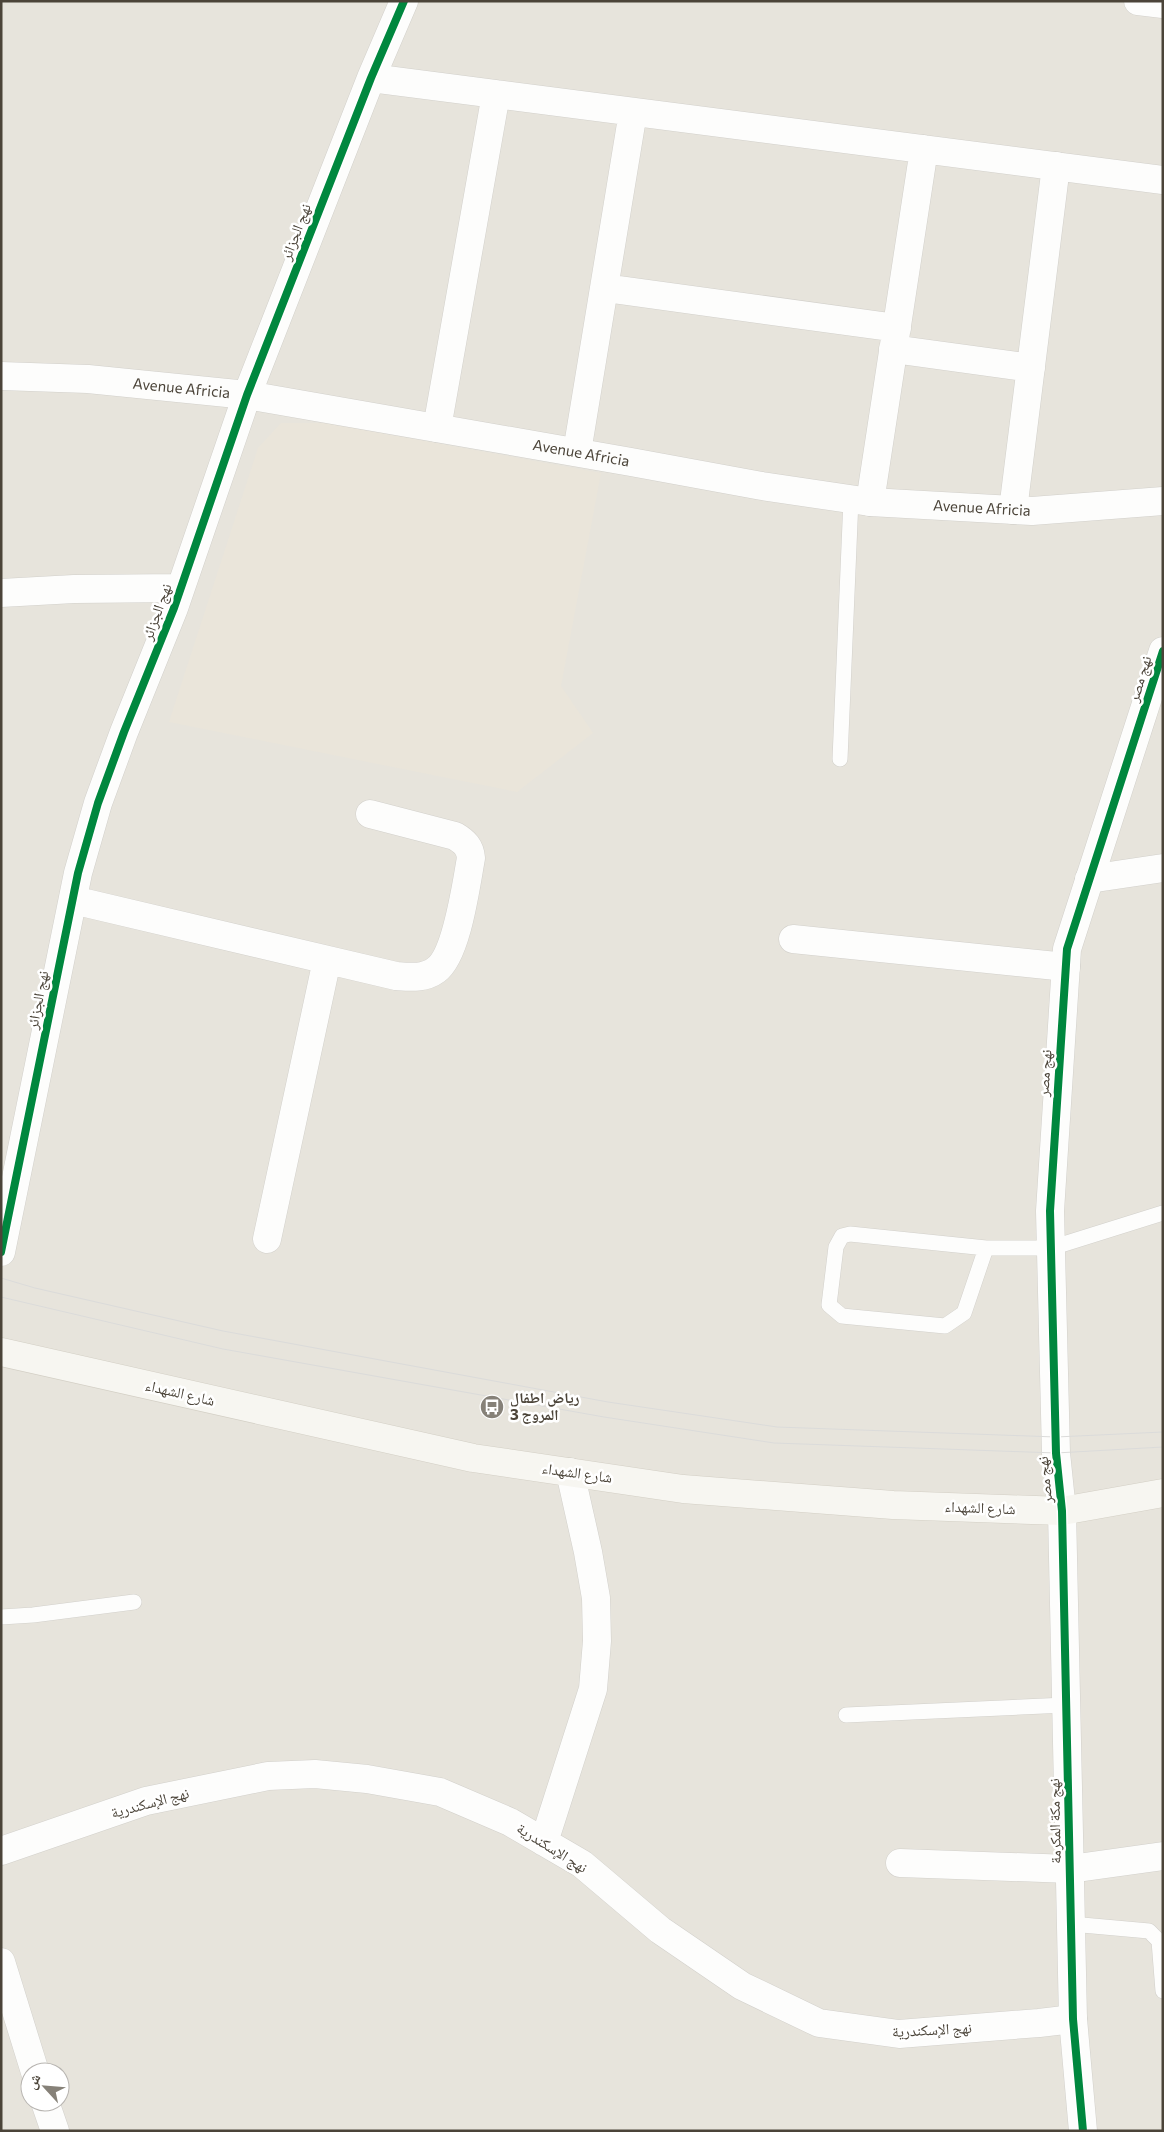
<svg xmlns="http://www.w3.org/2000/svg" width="1164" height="2132" font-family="Commissioner,'Noto Naskh Arabic',sans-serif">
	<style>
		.residential { fill: #e7e4dc; fill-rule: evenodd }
		.education { fill: #eae5da }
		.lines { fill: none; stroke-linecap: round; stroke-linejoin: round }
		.service-casing { stroke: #d2d0cb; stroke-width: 16 }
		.minor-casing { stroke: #d2d0cb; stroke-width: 29 }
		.tertiary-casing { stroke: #d2d0cb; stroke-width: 29 }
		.secondary-casing { stroke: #d3cfc5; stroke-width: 29 }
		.service { stroke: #fdfdfc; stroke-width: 15 }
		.minor { stroke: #fdfdfc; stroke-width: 28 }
		.tertiary { stroke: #fdfdfc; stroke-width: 28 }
		.secondary { stroke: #f7f6f1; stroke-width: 28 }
		.tram { stroke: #dbdbda; stroke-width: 1 }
		.cycleway-casing { stroke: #fff; stroke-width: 11 }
		.cycleway { stroke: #00873e; stroke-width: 8 }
		.labels { text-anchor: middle; stroke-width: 5; stroke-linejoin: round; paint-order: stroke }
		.street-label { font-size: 15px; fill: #4b4439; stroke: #fff }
		.poi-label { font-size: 15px; font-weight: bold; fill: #4b4439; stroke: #fff; text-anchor: start }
	</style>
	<rect width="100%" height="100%" fill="#f4f2ee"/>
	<path class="residential" d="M1163 1V2131H1V2ZM30 2072H60V2102H30Z"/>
	<path class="education" d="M281 423H325L601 473 561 686 593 733 517 792 169 722 258 448Z"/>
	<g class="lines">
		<g class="service-casing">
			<path id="service" d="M840 759 851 499
				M986 1248 964 1313 945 1326 842 1316 829 1305 836 1247 842 1236 850 1234 986 1248H1051L1163 1213
				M1 1617 33 1615 134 1602
				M846 1715 1066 1705
				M1071 1924 1149 1931 1159 1941 1163 1991"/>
		</g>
		<g class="minor-casing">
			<path id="minor" d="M1138 1 1163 4
				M371 78 1163 180
				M605 288 897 328
				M893 349 1031 368
				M437 428 496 94
				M577 452 633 112
				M870 502 924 149
				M1013 510 1056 166
				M1 593 74 589 180 588
				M1089 879 1163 868
				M73 900 396 976C409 977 424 979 436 970 457 955 466 885 471 858 470 847 465 842 455 836L370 814
				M793 939 1066 967
				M267 1239 327 960
				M1 1252 78 873 98 803 124 732 174 608 247 395 371 78 404 1
				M544 1842 593 1689 597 1641 596 1598 588 1552 570 1472
				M1 1851 146 1801 268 1776 315 1774 367 1779 440 1792 510 1822 582 1864 660 1930 742 1986 819 2023 899 2034 1039 2023 1073 2019
				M900 1863 1070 1869 1163 1856
				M1 1962 35 2072
				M45 2102 55 2131"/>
		</g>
		<g class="tertiary-casing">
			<g id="tertiary">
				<path id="s1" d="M1 376 88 379 247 395 631 462 762 486 870 502 1032 511 1163 501"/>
				<path d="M1083 2131 1073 2019 1062 1511 1056 1453 1050 1211 1067 949 1163 651"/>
			</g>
		</g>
		<g class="secondary-casing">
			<path id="secondary" d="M1 1352 473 1458 683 1489 893 1505 1062 1511 1163 1493"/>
		</g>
		<use href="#service" class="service"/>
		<use href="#minor" class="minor"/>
		<use href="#tertiary" class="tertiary"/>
		<use href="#secondary" class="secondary"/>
		<path class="tram" d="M1 1278 35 1288 223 1331 608 1402 777 1427 1056 1437 1163 1432
			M1 1297 223 1349 604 1417 774 1443 1056 1453 1163 1447"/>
		<g class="cycleway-casing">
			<path id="cycleway" d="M1 1252 78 873 98 803 124 732 174 608 247 395 371 78 404 1
				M1083 2131 1073 2019 1062 1511 1056 1453 1050 1211 1067 949 1163 651"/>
		</g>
		<use href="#cycleway" class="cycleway"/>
	</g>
	<defs>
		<g id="bus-disc" transform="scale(1.25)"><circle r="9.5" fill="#868178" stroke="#fff"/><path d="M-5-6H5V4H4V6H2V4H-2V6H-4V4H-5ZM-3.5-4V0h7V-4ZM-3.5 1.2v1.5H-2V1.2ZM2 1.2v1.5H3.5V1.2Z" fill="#fff"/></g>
	</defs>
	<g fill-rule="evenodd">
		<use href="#bus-disc" x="492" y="1407"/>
	</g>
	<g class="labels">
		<g class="street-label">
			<text transform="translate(296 232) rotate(-69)" y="5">نهج الجزائر</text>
			<text dy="5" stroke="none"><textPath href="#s1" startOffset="181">Avenue Africia</textPath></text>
			<text dy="5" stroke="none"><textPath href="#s1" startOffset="586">Avenue Africia</textPath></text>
			<text dy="5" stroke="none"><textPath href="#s1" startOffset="991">Avenue Africia</textPath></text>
			<text transform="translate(157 612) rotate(-70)" y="5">نهج الجزائر</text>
			<text transform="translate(1140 679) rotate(-73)" y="5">نهج مصر</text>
			<text transform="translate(38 1000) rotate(-79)" y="5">نهج الجزائر</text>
			<text transform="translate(1045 1073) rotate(-86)" y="5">نهج مصر</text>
			<text transform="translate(180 1393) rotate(13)" y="5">شارع الشهداء</text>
			<text transform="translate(577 1473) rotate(8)" y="5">شارع الشهداء</text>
			<text transform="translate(1045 1480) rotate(-96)" y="5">نهج مصر</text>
			<text transform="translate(980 1508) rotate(2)" y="5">شارع الشهداء</text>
			<text transform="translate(150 1803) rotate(-15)" y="5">نهج الإسكندرية</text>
			<text transform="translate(1055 1821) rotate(-91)" y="5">نهج مكة المكرمة</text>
			<text transform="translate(552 1848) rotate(32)" y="5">نهج الإسكندرية</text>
			<text transform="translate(932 2030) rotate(-3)" y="5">نهج الإسكندرية</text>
		</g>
		<g class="poi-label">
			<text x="510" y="1403">رياض اطفال<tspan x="510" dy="17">المروج 3</tspan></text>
		</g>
	</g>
	<rect width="1164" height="2132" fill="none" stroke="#4b4439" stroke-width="5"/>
	<g transform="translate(45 2087) rotate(296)"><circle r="24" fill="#ffffff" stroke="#b7b4b0"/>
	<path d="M0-4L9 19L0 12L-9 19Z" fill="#868178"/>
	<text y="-8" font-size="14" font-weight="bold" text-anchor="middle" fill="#4b4439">ش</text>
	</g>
</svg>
